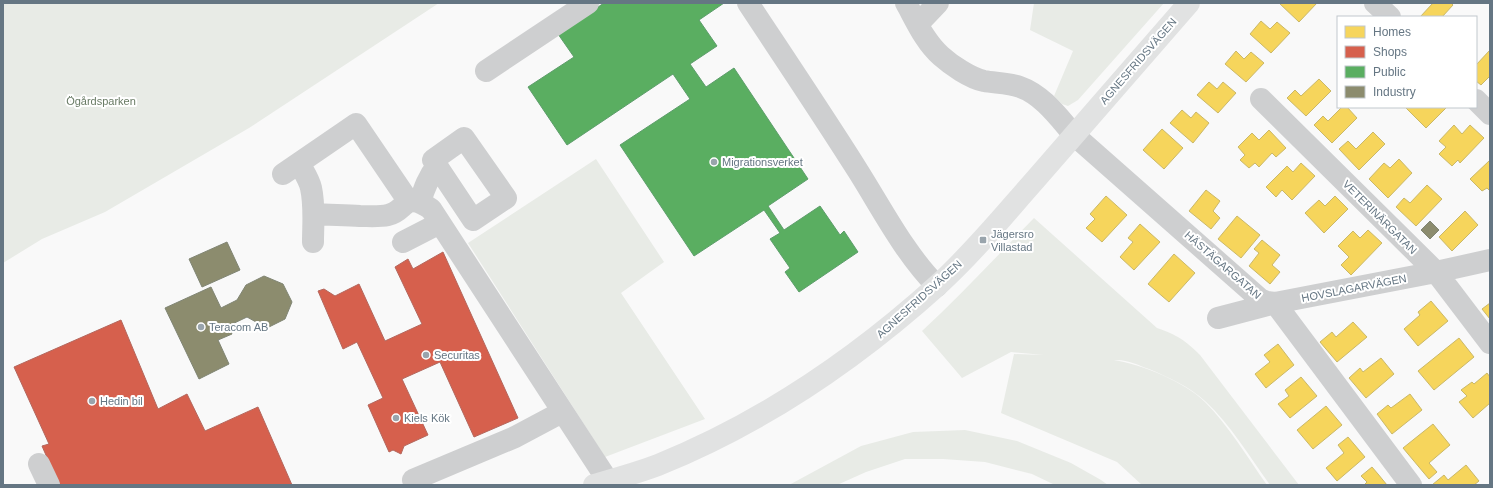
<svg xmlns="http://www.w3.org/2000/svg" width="1493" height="488" font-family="Helvetica,sans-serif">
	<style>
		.green { fill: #e8ebe6 }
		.homes { fill: #f6d55c; stroke: #cab868 }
		.shops { fill: #d6604d; stroke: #b4675d }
		.public { fill: #5aae61; stroke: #5d9d6b }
		.industry { fill: #8c8c6e; stroke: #808574 }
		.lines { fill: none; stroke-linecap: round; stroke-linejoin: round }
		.minor { stroke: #cecfd0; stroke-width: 22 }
		.major { stroke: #e1e2e2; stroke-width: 22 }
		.poi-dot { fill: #99a4ac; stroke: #fff; stroke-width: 1.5 }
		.labels { text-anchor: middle; stroke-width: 4; stroke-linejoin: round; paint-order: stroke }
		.street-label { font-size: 11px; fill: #657683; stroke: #fff }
		.park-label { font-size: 11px; fill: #687a64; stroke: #fff }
		.poi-label { font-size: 11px; fill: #657683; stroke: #fff; text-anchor: start }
	</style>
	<rect width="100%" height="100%" fill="#f9f9f9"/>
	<path class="green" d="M3 3H439L249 128 105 212 42 239 3 263Z
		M1034 3H1164L1078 100 1068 106 1062 104 1054 96 1073 51 1030 30Z
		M596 159 664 262 621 293 705 419 605 457 468 243Z
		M1034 218 1157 328C1177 335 1185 340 1200 355L1299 485H1270C1249 456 1231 425 1205 401 1190 387 1168 377 1149 369 1138 365 1127 359 1114 360 1141 364 1185 382 1205 402 1229 426 1247 457 1267 485H1142L1117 462 1001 413 1014 354 1044 355 1011 352 962 378 922 331C961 295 997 256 1034 218Z
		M965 430 1017 441 1071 463 1101 480 1108 485H1055L1032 474 985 462 943 459H905L866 472 837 485H789L861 446 913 432Z"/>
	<path class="homes" d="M1279 3H1317L1299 22Z
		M1433 3H1451L1453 5 1442 17H1420Z
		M1261 21 1270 29 1277 22 1290 33 1271 53 1250 34Z
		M1490 50V76L1481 85 1476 81V65Z
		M1236 51 1244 59 1251 52 1264 63 1246 82 1225 64Z
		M1319 79 1331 91 1306 116 1287 98 1295 90 1301 96Z
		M1209 82 1217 89 1223 82 1236 93 1218 113 1197 95Z
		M1342 107H1347L1357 118 1332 143 1314 125 1323 116 1328 121Z
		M1407 107H1447L1426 128 1406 108Z
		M1182 110 1191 118 1196 112 1209 123 1193 143 1170 123Z
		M1454 125 1462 134 1470 125 1484 138 1460 163 1458 160 1452 166 1439 154 1446 147 1439 141Z
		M1162 129 1183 148 1164 169 1143 150Z
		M1269 130 1286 148 1276 157 1272 153 1259 167 1255 163 1249 168 1240 160 1245 155 1238 147 1252 133 1259 140Z
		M1373 132 1385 144 1359 170 1339 149 1348 141 1356 149Z
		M1399 159 1412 173 1388 198 1369 179 1384 163 1390 168Z
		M1489 161 1490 162V191L1487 188 1482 191 1470 179Z
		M1301 163 1315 176 1292 200 1282 190 1276 197 1266 187 1287 166 1293 172Z
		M1427 185 1442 199 1416 226 1396 207 1404 198 1410 203Z
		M1206 190 1220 201 1213 211 1220 218 1211 229 1189 211Z
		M1106 196 1127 215 1102 242 1086 228 1095 219 1090 214Z
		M1335 196 1348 209 1324 233 1305 213 1319 200 1325 206Z
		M1465 211 1478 225 1452 251 1439 237Z
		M1237 216 1260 235 1241 258 1218 239Z
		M1140 224 1160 242 1134 270 1120 257 1133 242 1128 238Z
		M1368 230 1382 243 1351 275 1341 265 1349 257 1338 246 1353 231 1360 238Z
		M1262 240 1280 255 1272 265 1280 272 1270 284 1249 266 1259 253 1254 249Z
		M1174 254 1195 273 1169 302 1148 284Z
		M1431 301 1448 321 1418 346 1404 329 1420 315 1418 312Z
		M1490 303V319L1482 309Z
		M1353 322 1367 337 1337 362 1320 342 1332 332 1336 337Z
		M1459 338 1474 357 1434 390 1418 371Z
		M1278 344 1294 365 1266 388 1255 374 1270 362 1264 355Z
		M1381 358 1394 374 1366 398 1349 378 1360 368 1363 372Z
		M1487 373 1490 377V403L1473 418 1459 402 1467 396 1461 390 1472 382 1474 384Z
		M1301 377 1317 396 1290 418 1278 404 1289 396 1285 390Z
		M1410 394 1422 410 1392 434 1377 414 1388 405 1391 408Z
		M1326 406 1342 425 1313 449 1297 430Z
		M1433 424 1450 445 1429 463 1437 472 1429 479 1403 448Z
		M1348 437 1365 457 1337 481 1326 468 1344 453 1338 445Z
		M1466 465 1479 481 1474 485H1432L1444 475 1448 480Z
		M1372 467 1378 474 1387 485H1364L1367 482 1361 476Z"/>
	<path class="shops" d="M443 252 518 418 474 437 440 362 402 379 428 435 404 446 401 454 393 450 389 452 368 405 383 398 357 342 343 349 318 291 324 289 335 296 359 284 385 341 422 324 395 267 408 259 413 269Z
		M121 320 158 409 187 394 205 431 258 407 292 485H59L42 446 49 444 14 367Z"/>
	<path class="public" d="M604 3H724L699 20 717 46 690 64 706 87 734 68 808 179 768 206 784 230 820 206 840 235 844 231 858 252 799 292 785 272 790 268 770 239 780 233 764 210 694 256 620 145 690 99 673 74 567 145 528 87 574 57 558 34Z"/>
	<path class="industry" d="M1430 221 1439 230 1430 239 1421 230Z
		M227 242 240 270 202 287 189 259Z
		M264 276 283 284 292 302 285 319 267 328 247 317 228 326 232 334 218 340 229 364 199 379 165 308 211 287 221 308 237 300 246 285Z"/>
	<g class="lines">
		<path class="minor" d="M748 3C785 59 822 114 858 171 882 209 905 254 937 286
			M906 3C916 21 925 42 941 56 951 65 970 78 984 81 995 83 1009 83 1020 87 1043 95 1059 118 1074 135L1260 299 1267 302 1275 303 1411 485
			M1375 3 1390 17
			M918 24 938 3
			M486 71 588 3
			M1261 99 1436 272 1490 343
			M1476 100 1490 114
			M464 138 506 198 473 220 433 160Z
			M299 163C303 171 309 179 311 188 315 206 313 225 313 242
			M283 174 356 124 409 202
			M420 202C424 189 428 177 437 166
			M314 214C329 215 344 215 360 216 369 216 379 217 388 215 407 211 403 190 431 209L608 481
			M403 242 440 223
			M1218 318 1275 303 1436 272 1490 260
			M39 464 49 485
			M413 480 515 437 562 412"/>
		<path class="major" d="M594 485C615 479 637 473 658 465 762 423 856 359 939 284 974 252 1004 215 1035 180 1086 121 1138 62 1189 3"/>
	</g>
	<g class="poi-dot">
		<circle cx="714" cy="162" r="4"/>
		<rect x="979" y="236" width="8" height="8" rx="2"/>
		<circle cx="201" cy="327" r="4"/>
		<circle cx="426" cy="355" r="4"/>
		<circle cx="92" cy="401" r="4"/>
		<circle cx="396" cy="418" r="4"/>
	</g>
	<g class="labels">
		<g class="street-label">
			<text transform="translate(1138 61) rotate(-49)" y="4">AGNESFRIDSVÄGEN</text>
			<text transform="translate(1380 217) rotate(45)" y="4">VETERINÄRGATAN</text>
			<text transform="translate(1223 265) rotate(41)" y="4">HÄSTÄGARGATAN</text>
			<text transform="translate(1354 288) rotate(-11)" y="4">HOVSLAGARVÄGEN</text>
			<text transform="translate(919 299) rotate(-42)" y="4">AGNESFRIDSVÄGEN</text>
		</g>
		<g class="park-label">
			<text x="101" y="105">Ögårdsparken</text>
		</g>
		<g class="poi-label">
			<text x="722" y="166">Migrationsverket</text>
			<text x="991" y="238">Jägersro<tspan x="991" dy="13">Villastad</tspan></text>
			<text x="209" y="331">Teracom AB</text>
			<text x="434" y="359">Securitas</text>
			<text x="100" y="405">Hedin bil</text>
			<text x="404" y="422">Kiels Kök</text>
		</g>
	</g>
	<rect width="1493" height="488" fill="none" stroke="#657683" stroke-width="8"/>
	<rect x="1337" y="16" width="140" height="92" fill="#ffffff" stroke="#c1c8cd"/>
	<rect x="1345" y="26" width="20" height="12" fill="#f6d55c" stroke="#c1c8cd"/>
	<text x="1373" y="36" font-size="12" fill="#657683">Homes</text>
	<rect x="1345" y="46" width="20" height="12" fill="#d6604d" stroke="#c1c8cd"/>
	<text x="1373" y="56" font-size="12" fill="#657683">Shops</text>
	<rect x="1345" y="66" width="20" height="12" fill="#5aae61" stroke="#c1c8cd"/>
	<text x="1373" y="76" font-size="12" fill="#657683">Public</text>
	<rect x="1345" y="86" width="20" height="12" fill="#8c8c6e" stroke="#c1c8cd"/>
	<text x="1373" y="96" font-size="12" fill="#657683">Industry</text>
</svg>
